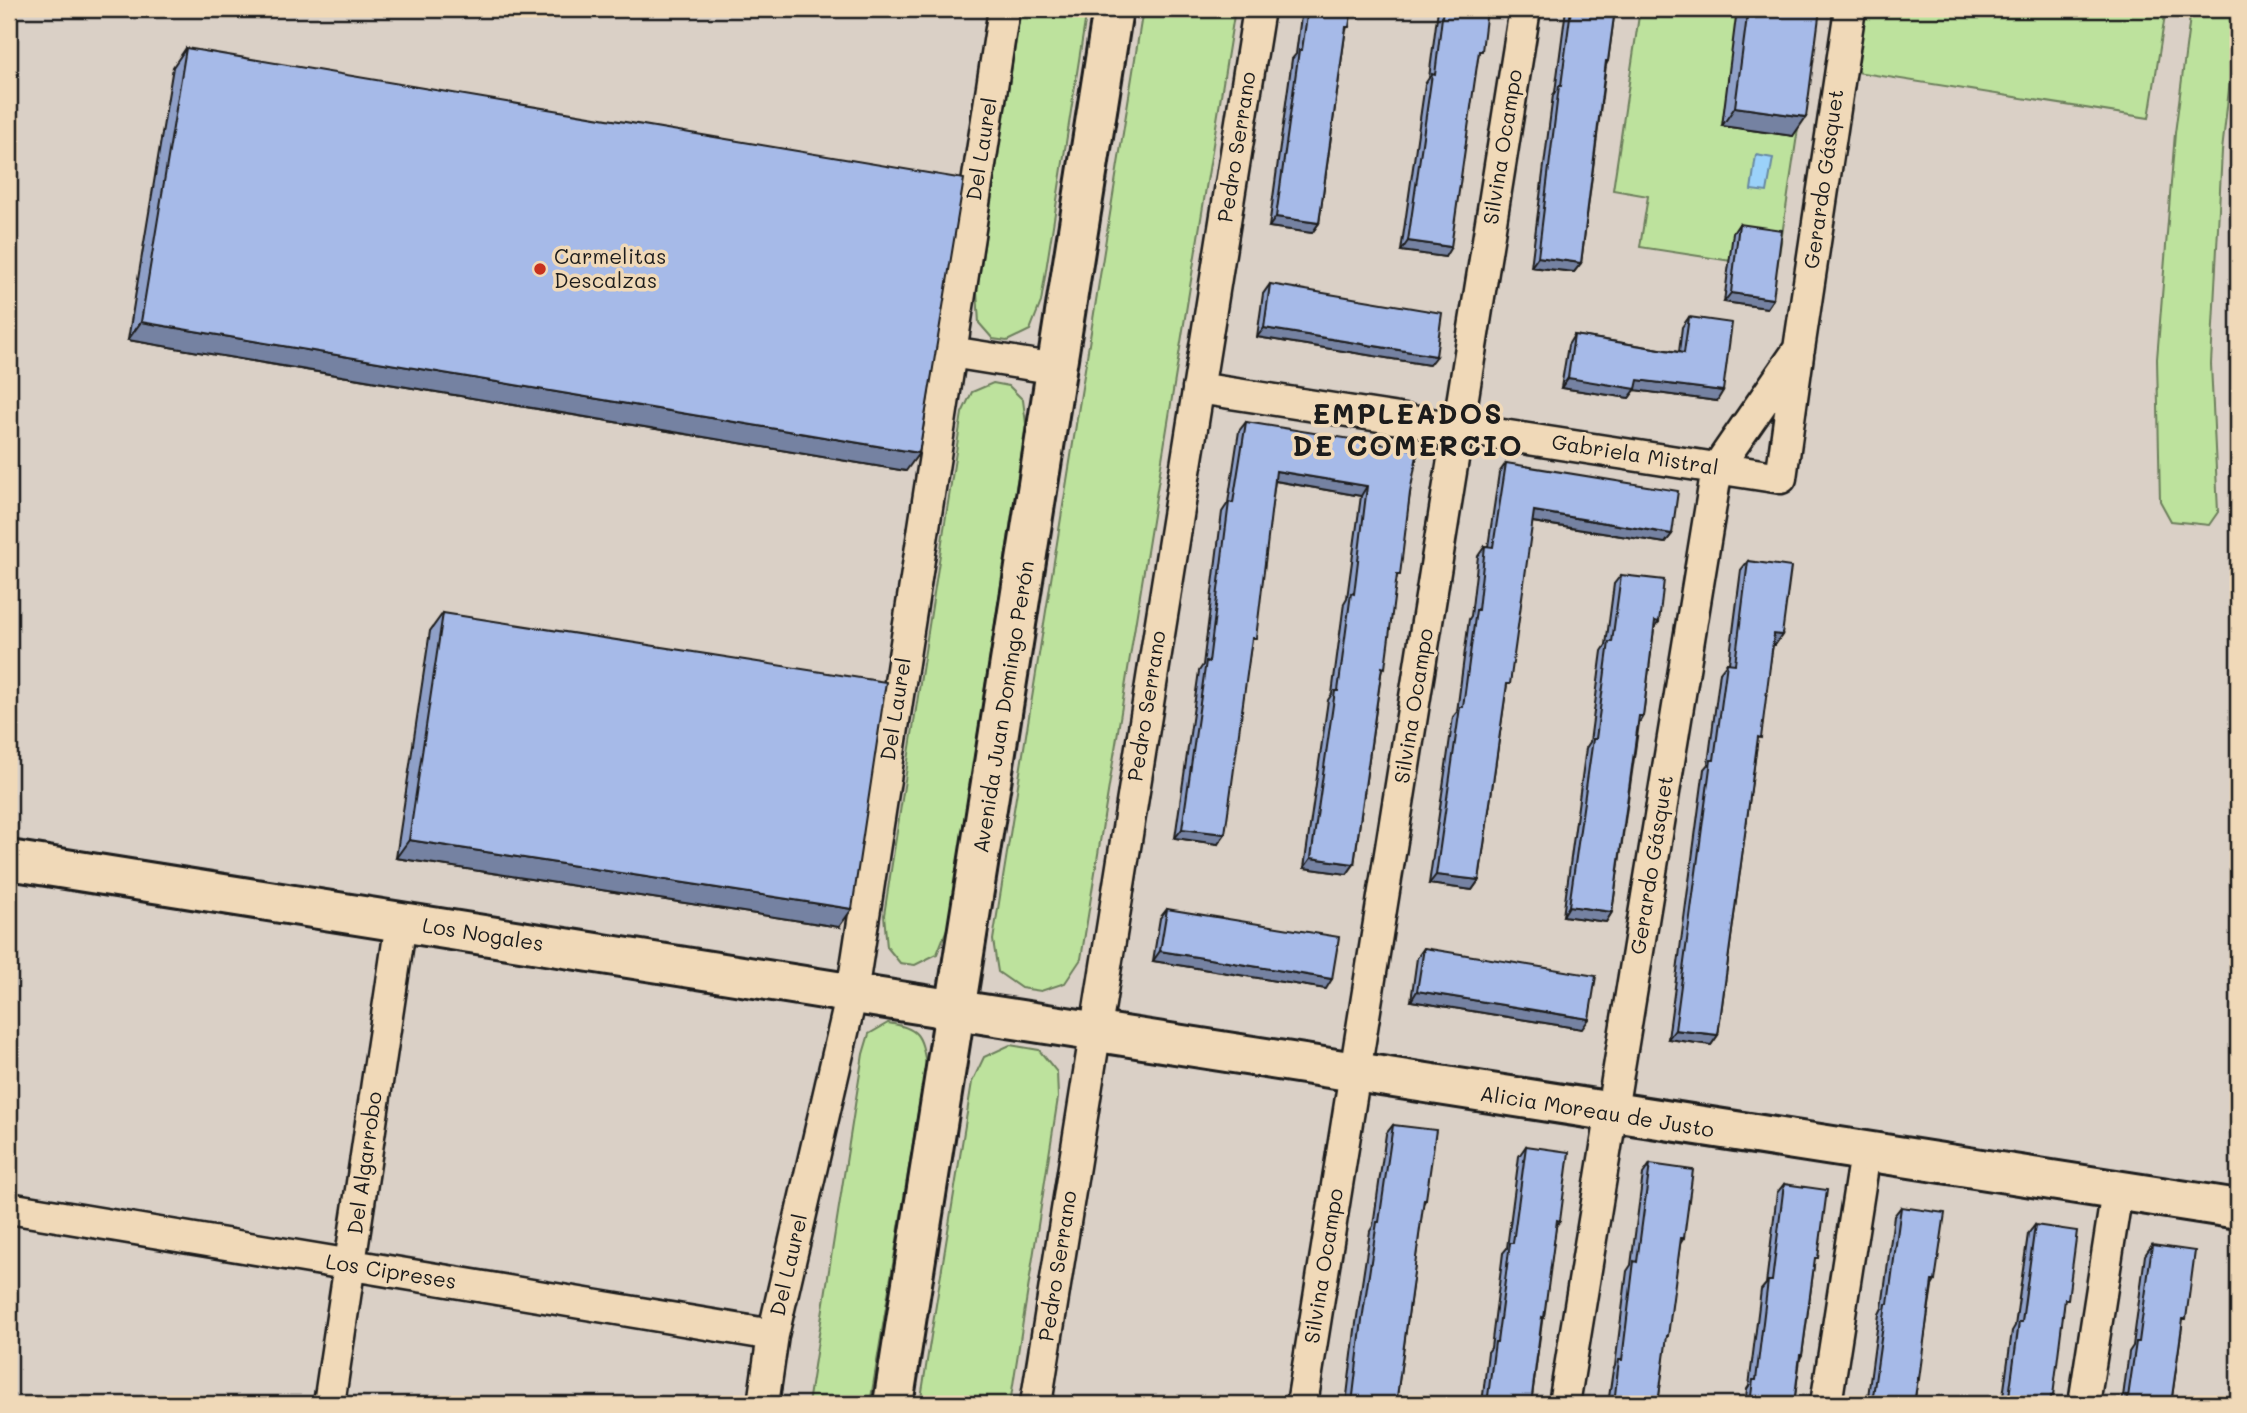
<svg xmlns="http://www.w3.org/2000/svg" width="2247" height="1413" font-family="Mali,sans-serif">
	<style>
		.green { fill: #bde29d; stroke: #6c7f5c; stroke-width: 2 }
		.water { fill: #9bd2fa; stroke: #6889a1; stroke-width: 2 }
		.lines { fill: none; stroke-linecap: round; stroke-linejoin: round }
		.street-casing { stroke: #1c1c1c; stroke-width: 35 }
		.secondary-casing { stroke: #1c1c1c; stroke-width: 44 }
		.street { stroke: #f0d9b8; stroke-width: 30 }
		.secondary { stroke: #f0d9b8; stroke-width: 38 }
		.wall { fill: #8fa0c8; stroke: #1c1c1c; stroke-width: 2 }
		.shaded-wall { fill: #7482a2; stroke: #1c1c1c; stroke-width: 2 }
		.building { fill: #a6bae8; stroke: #1c1c1c; stroke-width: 2 }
		.poi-dot { fill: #c8321e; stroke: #f0d9b8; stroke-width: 2.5 }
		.labels { text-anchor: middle; stroke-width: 7; stroke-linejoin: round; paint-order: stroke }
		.street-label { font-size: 21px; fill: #1c1c1c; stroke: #f0d9b8 }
		.poi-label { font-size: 21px; fill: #1c1c1c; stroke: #f0d9b8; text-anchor: start }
		.district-label { font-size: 28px; font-weight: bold; letter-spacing: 2px; fill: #1c1c1c; stroke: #f0d9b8 }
	</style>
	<rect width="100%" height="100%" fill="#dad0c6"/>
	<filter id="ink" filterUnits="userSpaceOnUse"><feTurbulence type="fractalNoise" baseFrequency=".0143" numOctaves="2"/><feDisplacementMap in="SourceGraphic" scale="14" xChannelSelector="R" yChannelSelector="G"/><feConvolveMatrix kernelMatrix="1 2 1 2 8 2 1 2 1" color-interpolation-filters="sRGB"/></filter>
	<g filter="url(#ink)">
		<path class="green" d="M1021 9H1087L1041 302 1030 330 1007 341 993 339 979 323 977 291Z
			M1143 9H1235L1081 959 1065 983 1041 991 1021 988 998 972 993 940Z
			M1640 9H1816L1777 268 1640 247 1648 196 1613 190Z
			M1866 9H2166L2149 118 1856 72Z
			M2191 9H2238L2222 151 2211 364 2218 512 2209 525 2171 521 2160 501 2157 359 2175 133Z
			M993 383 1009 386 1023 400 1026 424 948 926 937 954 915 965 900 963 887 947 884 915 962 413 972 392Z
			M888 1023C919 1028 921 1035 926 1064L870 1404H808L863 1054 869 1034Z
			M1010 1045 1039 1050 1057 1072 1058 1098 1010 1404H920L972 1082 984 1057Z"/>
		<path class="water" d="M1756 155 1773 158 1767 192 1751 190Z"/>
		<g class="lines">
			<g class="street-casing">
				<path id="street" d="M951 352 1057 369
					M1198 388 1781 478 1798 355
					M9 1208 773 1335
					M329 1404 401 922
					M763 1404 773 1335 852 993 1004 9
					M1036 1404 1259 9
					M1302 1404 1525 9
					M1564 1404 1717 468 1799 349 1850 9
					M1826 1404 1865 1153
					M2084 1404 2117 1191"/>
			</g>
			<g class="secondary-casing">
				<path id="secondary" d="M9 860C752 977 1494 1097 2238 1209
					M893 1404 1113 9"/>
			</g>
			<use href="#street" class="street"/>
			<use href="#secondary" class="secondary"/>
		</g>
		<path class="wall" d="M1302 9H1352L1345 34 1319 223 1312 233 1269 227 1292 59 1296 54Z
			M1438 9H1487L1478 57 1445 257 1401 251 1425 84 1429 78Z
			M1566 9H1615L1608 61 1606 65 1581 263 1574 272 1531 267 1553 95 1555 92Z
			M1737 9H1820L1793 136 1722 126Z
			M186 48 906 471 128 340 173 67Z
			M1739 224 1773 299 1767 308 1724 302 1733 233Z
			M1270 284 1429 365 1257 337 1263 294Z
			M1689 317 1717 401 1635 390 1629 398 1561 388 1568 345 1574 335 1679 352 1682 327Z
			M1246 422 1410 493 1381 674 1354 864 1347 874 1304 868 1328 700 1332 694 1344 603 1347 598 1361 496 1275 481 1251 645 1218 844 1175 838 1199 671 1203 665 1222 512 1228 503 1239 431Z
			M1506 463 1672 534 1665 543 1532 522 1506 690 1479 880 1472 890 1429 884 1453 717 1457 712 1469 619 1471 616 1478 556 1485 546 1488 547 1499 473Z
			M1748 561 1782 635 1775 645H1773L1757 743 1718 1035 1711 1045 1668 1039 1704 769 1708 764 1720 672 1727 663H1729L1741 570Z
			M1621 575 1659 622 1654 628 1643 716 1639 723 1612 912 1606 922 1563 916 1586 748 1590 742 1602 651 1606 645 1614 584Z
			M443 613 839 927 396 858 430 631Z
			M1167 909 1326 989 1153 961 1160 918Z
			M1424 948 1582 1029 1411 1001 1417 958Z
			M1393 1125 1426 1199 1423 1204 1396 1404H1346L1355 1330 1370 1231 1373 1226 1386 1134Z
			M1526 1146 1560 1221 1556 1226 1542 1321 1531 1404H1482L1488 1352 1491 1348 1503 1253 1507 1248 1519 1156Z
			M1650 1164 1684 1238 1680 1244 1666 1339 1658 1404H1608L1613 1370 1615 1366 1627 1271 1631 1265 1643 1174Z
			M1784 1184 1814 1265 1802 1355 1800 1359 1794 1404H1745L1747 1389 1749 1386 1761 1290 1766 1284 1777 1193Z
			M1901 1207 1935 1281 1932 1286 1914 1404H1867L1879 1314 1882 1308 1894 1216Z
			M2035 1225 2064 1305 2050 1404H2002L2012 1331 2015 1326 2028 1234Z
			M2152 1245 2182 1326 2171 1404H2122L2129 1352 2133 1346 2145 1255Z"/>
		<path class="shaded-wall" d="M1735 107 1806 117 1793 136 1722 126Z
			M1276 217 1319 223 1312 233 1269 227Z
			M1408 241 1451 247 1445 257 1401 251Z
			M1538 257 1581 263 1574 272 1531 267Z
			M1731 293 1773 299 1767 308 1724 302Z
			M141 322 919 453 906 471 128 340Z
			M1264 328 1436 356 1429 365 1257 337Z
			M1568 378 1638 380 1723 391 1717 401 1635 390 1629 398 1561 388Z
			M1276 471 1367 486 1361 496 1270 480Z
			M1534 511 1672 534 1665 543 1527 521Z
			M1774 634 1782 635 1775 645 1768 644Z
			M1182 829 1225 834 1218 844 1175 838Z
			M409 840 852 909 839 927 396 858Z
			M1311 858 1354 864 1347 874 1304 868Z
			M1436 875 1479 880 1472 890 1429 884Z
			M1569 906 1612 912 1606 922 1563 916Z
			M1160 951 1332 979 1326 989 1153 961Z
			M1417 991 1589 1019 1582 1029 1411 1001Z
			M1675 1030 1718 1035 1711 1045 1668 1039Z"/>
		<path class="building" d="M1308 9H1352L1349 27H1346L1319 223 1276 217 1299 50H1302Z
			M1443 9H1487L1482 51H1479L1451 247 1408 241 1432 74 1435 75Z
			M1571 9H1615L1608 61H1606L1581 263 1538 257 1559 86H1561Z
			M1748 9H1820L1806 117 1735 107Z
			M186 48 964 179 919 453 141 322Z
			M1739 224 1782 230 1773 299 1731 293Z
			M1270 284 1442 313 1436 356 1264 328Z
			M1689 317 1732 323 1723 391 1638 380 1636 389 1568 378 1574 335 1684 353Z
			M1246 422 1418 450 1410 493 1400 575H1397L1385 668 1382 667 1354 864 1311 858 1335 691H1338L1351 593 1354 594 1367 486 1276 471 1256 638H1252L1225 834 1182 829 1206 661 1209 662 1229 502 1233 503Z
			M1506 463 1678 491 1672 534 1534 511 1510 684H1507L1479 880 1436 875 1460 707H1463L1476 610H1478L1485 546 1493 547Z
			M1748 561 1791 567 1782 635 1774 634 1761 738 1758 737 1718 1035 1675 1030 1711 760H1714L1727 663 1735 664Z
			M1621 575 1664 580 1659 622 1655 621 1643 716H1639L1612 912 1569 906 1593 739H1596L1609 642H1612Z
			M443 613 886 682 852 909 409 840Z
			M1167 909 1339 937 1332 979 1160 951Z
			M1424 948 1596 976 1589 1019 1417 991Z
			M1393 1125 1436 1130 1426 1199H1424L1396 1404H1352L1362 1320 1377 1222H1379Z
			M1526 1146 1569 1152 1560 1221 1557 1220 1544 1318 1542 1317 1531 1404H1487L1495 1342H1497L1510 1243H1513Z
			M1650 1164 1693 1170 1684 1238H1681L1668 1336H1667L1658 1404H1614L1619 1360H1622L1634 1261 1637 1262Z
			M1784 1184 1827 1190 1818 1258H1815L1802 1355H1800L1794 1404H1750L1753 1380H1756L1768 1281H1772Z
			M1901 1207 1945 1213 1935 1281H1932L1919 1379 1918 1378 1914 1404H1870V1403H1872L1886 1304H1888Z
			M2035 1225 2077 1231 2068 1299H2065L2053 1396H2051L2050 1404H2008L2019 1322H2022Z
			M2152 1245 2195 1251 2186 1319H2183L2171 1404H2127L2136 1342H2139Z"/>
	</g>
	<circle class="poi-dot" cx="540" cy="269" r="7"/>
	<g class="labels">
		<g class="street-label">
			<text transform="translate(1237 147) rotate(-81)" y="7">Pedro Serrano</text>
			<text transform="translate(1503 147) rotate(-81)" y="7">Silvina Ocampo</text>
			<text transform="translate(982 149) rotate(-81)" y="7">Del Laurel</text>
			<text transform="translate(1824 179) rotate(-82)" y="7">Gerardo Gásquet</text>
			<text transform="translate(1635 455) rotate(9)" y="7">Gabriela Mistral</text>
			<text transform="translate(1147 706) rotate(-81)" y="7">Pedro Serrano</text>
			<text transform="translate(1414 706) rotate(-81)" y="7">Silvina Ocampo</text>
			<text transform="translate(1004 707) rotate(-81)" y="7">Avenida Juan Domingo Perón</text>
			<text transform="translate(896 709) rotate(-81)" y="7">Del Laurel</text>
			<text transform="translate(1652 865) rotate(-81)" y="7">Gerardo Gásquet</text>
			<text transform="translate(483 935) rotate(9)" y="7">Los Nogales</text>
			<text transform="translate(1597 1112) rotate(9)" y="7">Alicia Moreau de Justo</text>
			<text transform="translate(365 1163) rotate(-82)" y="7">Del Algarrobo</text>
			<text transform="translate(789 1265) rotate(-77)" y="7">Del Laurel</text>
			<text transform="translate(1058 1266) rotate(-81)" y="7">Pedro Serrano</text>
			<text transform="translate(1324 1266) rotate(-81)" y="7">Silvina Ocampo</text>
			<text transform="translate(391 1272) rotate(9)" y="7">Los Cipreses</text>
		</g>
		<g class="poi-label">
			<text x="554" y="264">Carmelitas<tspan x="554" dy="24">Descalzas</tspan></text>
		</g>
		<g class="district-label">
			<text x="1408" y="424">EMPLEADOS<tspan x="1408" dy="32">DE COMERCIO</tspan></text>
		</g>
	</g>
	<rect width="2247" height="1413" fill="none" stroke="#f0d9b8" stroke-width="35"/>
	<rect x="18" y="18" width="2212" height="1378" fill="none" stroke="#1c1c1c" stroke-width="2.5" filter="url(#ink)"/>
</svg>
